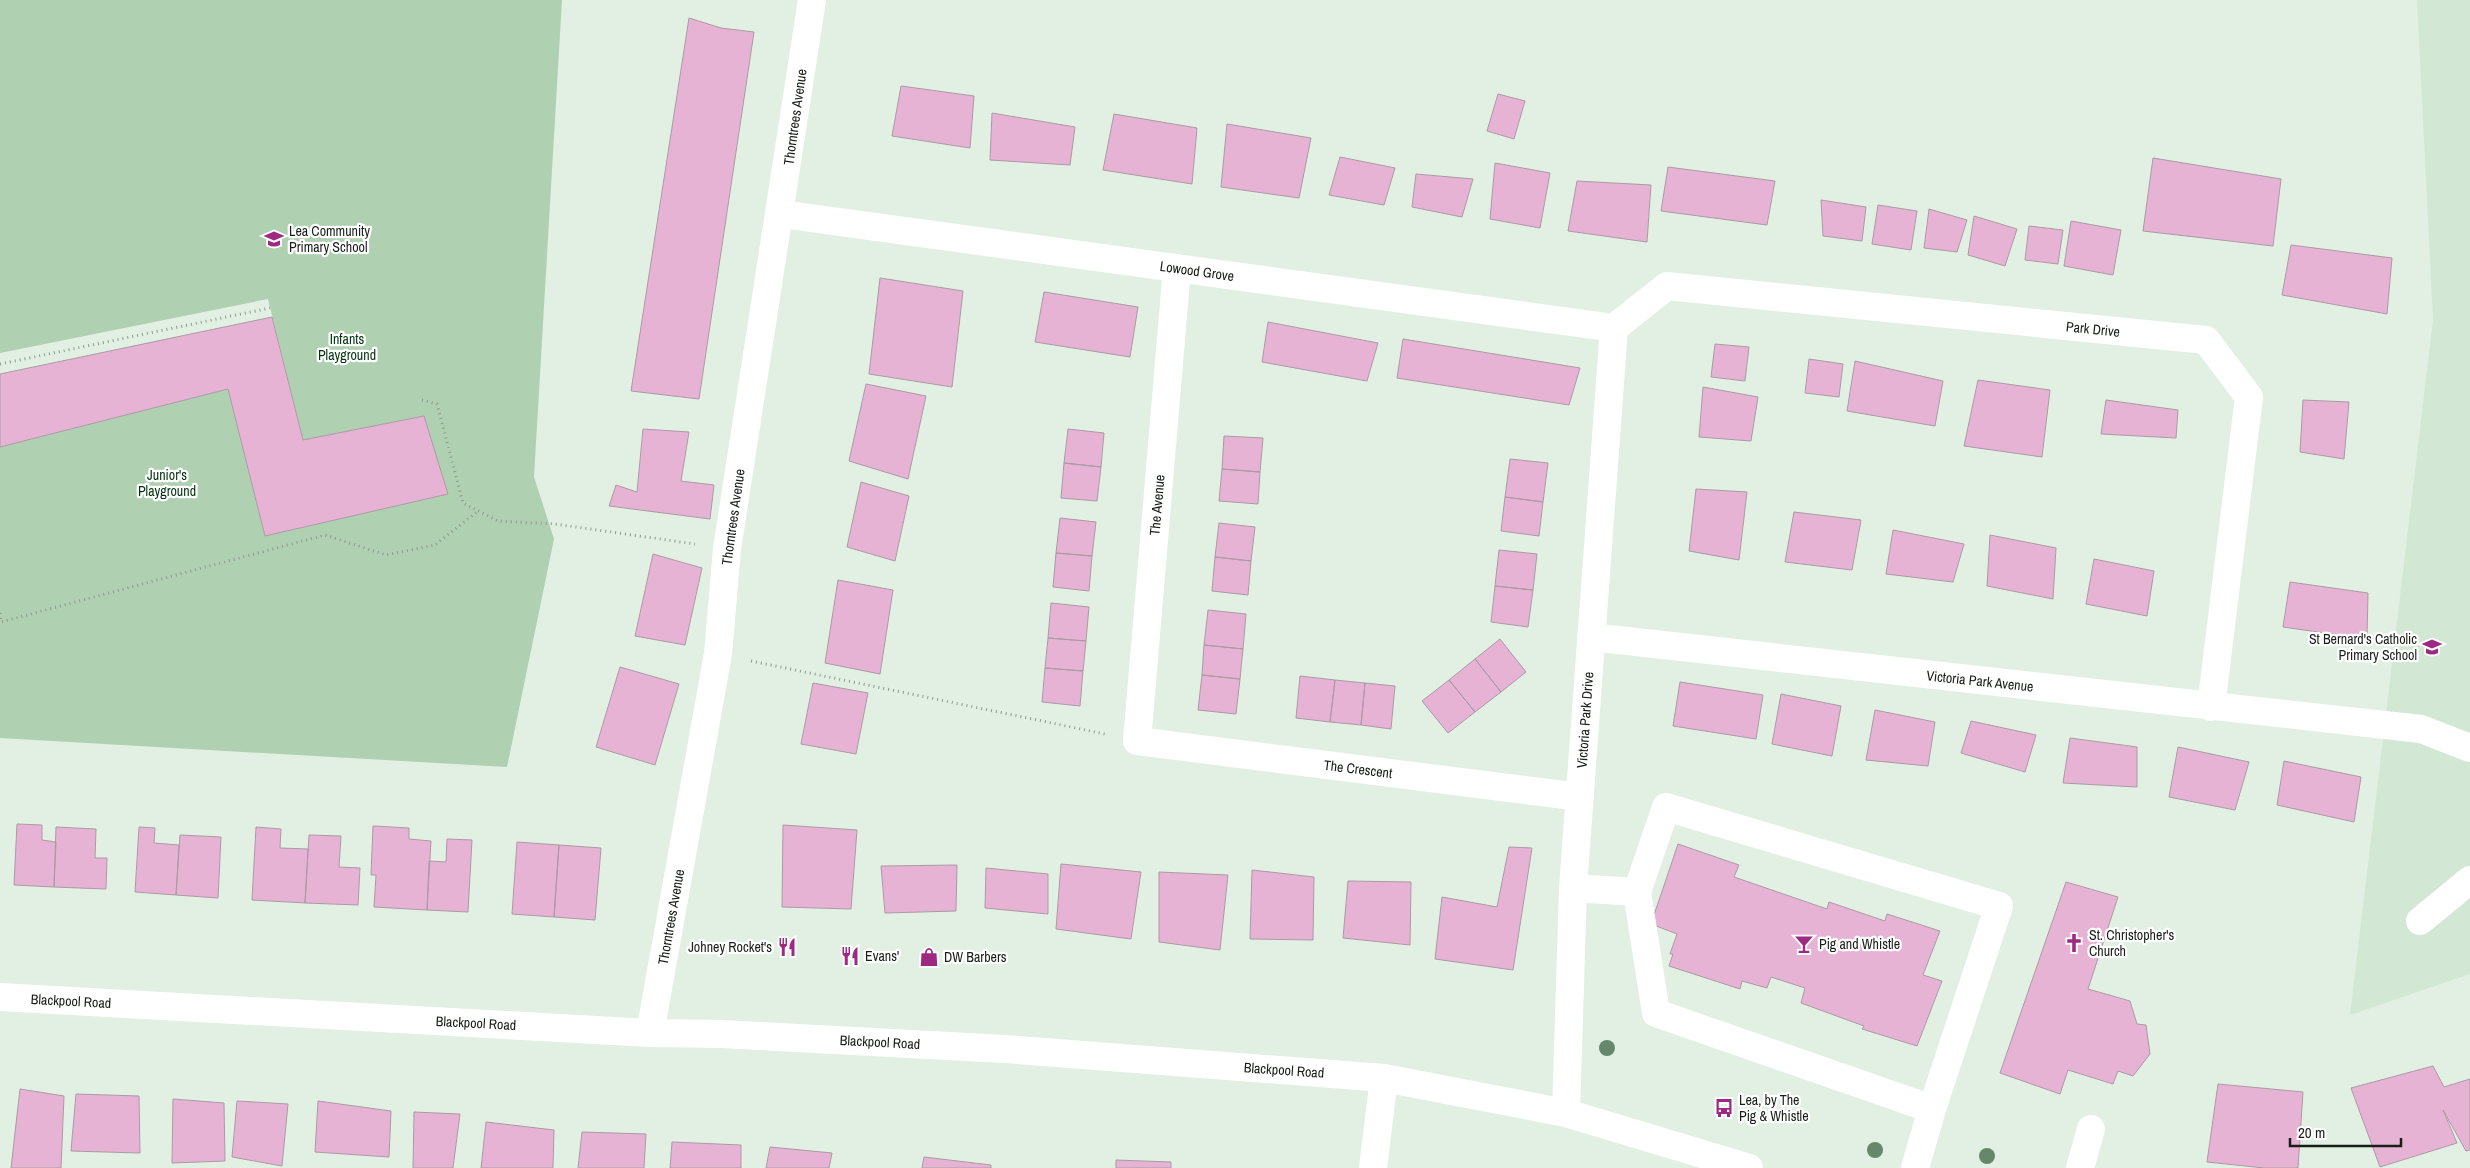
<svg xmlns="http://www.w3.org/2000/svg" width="2470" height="1168" font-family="'Archivo Narrow',sans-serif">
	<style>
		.built { fill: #d3e8d4 }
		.green { fill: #b0d0b2 }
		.building { fill: #e7b3d5; stroke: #ab9aa5 }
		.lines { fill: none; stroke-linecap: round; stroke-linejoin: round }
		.path { stroke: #8f9a90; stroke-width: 3; stroke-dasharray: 1 4; stroke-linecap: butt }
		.minor { stroke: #fff; stroke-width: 28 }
		.highway { stroke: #fff; stroke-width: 28 }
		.tree { fill: #65886d }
		.labels { text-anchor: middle; stroke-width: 4.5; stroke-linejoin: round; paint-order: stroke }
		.street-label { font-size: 14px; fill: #191e19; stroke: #fff }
		.poi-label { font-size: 14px; fill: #191e19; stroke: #fff; text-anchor: start }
		.park-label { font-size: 14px; fill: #00330d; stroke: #fff }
	</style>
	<rect width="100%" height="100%" fill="#e1f0e2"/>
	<path class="built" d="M2417 0H2470V974L2350 1015 2433 320Z"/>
	<path class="green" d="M0 0H562L534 477 554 539 507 767 0 738V447L228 389 265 536 448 494 424 416 303 440 268 299 0 353Z"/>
	<path class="building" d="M689 18 721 28 754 32 699 399 631 391Z
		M901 86 974 96 970 148 892 136Z
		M1498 94 1525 101 1514 139 1487 131Z
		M992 113 1075 127 1070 165 990 160Z
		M1114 114 1197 128 1192 184 1103 170Z
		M1227 124 1311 138 1299 198 1221 187Z
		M1340 157 1395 168 1384 205 1329 195Z
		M2153 158 2281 179 2273 246 2143 231Z
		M1495 163 1550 173 1540 228 1490 219Z
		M1668 167 1775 181 1767 225 1661 211Z
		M1416 174 1473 179 1462 217 1412 207Z
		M1577 181 1651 185 1647 242 1568 231Z
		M1821 200 1866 207 1862 241 1823 236Z
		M1878 205 1917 211 1911 250 1872 244Z
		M1929 209 1967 220 1957 252 1924 248Z
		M1974 216 2017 229 2005 266 1968 255Z
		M2071 221 2121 230 2113 275 2064 266Z
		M2029 226 2063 230 2058 264 2025 260Z
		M2291 245 2392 258 2387 314 2282 295Z
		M880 278 963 291 952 387 869 374Z
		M1044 292 1138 307 1130 357 1035 342Z
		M272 317 303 440 424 416 448 494 265 536 228 389 0 447V374Z
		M1268 322 1378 343 1367 381 1262 362Z
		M1403 339 1580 368 1569 405 1397 378Z
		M1715 344 1749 347 1745 381 1711 377Z
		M1809 359 1843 364 1839 397 1805 393Z
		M1855 361 1943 381 1935 426 1847 411Z
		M1978 380 2050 390 2042 457 1964 446Z
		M866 384 926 396 908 479 849 461Z
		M1703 387 1758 397 1751 441 1699 437Z
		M2106 400 2178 410 2176 438 2101 434Z
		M2303 400 2349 402 2344 459 2300 452Z
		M643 429 689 432 681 481 714 485 710 519 609 506 616 485 637 492Z
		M1068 429 1104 433 1101 467 1064 463Z
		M1224 436 1263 438 1260 472 1222 469Z
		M1510 459 1548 463 1543 502 1505 497Z
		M1064 463 1101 467 1097 501 1061 498Z
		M1222 469 1260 472 1258 504 1219 501Z
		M861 482 909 496 895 561 847 547Z
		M1696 489 1747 492 1739 560 1689 551Z
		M1505 497 1543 502 1539 536 1501 531Z
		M1794 512 1861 520 1852 570 1785 562Z
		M1060 518 1096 522 1092 556 1056 553Z
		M1219 523 1255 527 1251 561 1215 557Z
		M1893 530 1964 544 1953 582 1886 574Z
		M1990 535 2056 548 2053 599 1987 586Z
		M1499 550 1537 554 1533 590 1495 586Z
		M1056 553 1092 556 1089 591 1053 587Z
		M653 554 702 568 685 645 635 636Z
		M1215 557 1251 561 1248 595 1212 591Z
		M2094 559 2154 571 2147 616 2086 604Z
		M838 580 893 590 880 674 825 663Z
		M2290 582 2368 593 2367 639 2283 627Z
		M1495 586 1533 590 1528 627 1491 622Z
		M1051 603 1089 607 1086 641 1048 638Z
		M1208 610 1246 614 1243 649 1204 645Z
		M1048 638 1086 641 1083 671 1045 668Z
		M1500 639 1526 672 1501 692 1475 659Z
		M1204 645 1243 649 1240 679 1202 675Z
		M1475 659 1501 692 1475 712 1449 680Z
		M620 667 679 684 655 765 596 747Z
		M1045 668 1083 671 1080 706 1042 702Z
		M1202 675 1240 679 1236 714 1198 710Z
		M1300 676 1335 680 1330 722 1296 718Z
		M1335 680 1365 683 1361 725 1330 722Z
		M1449 680 1475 712 1448 733 1422 701Z
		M1680 682 1763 695 1756 739 1673 726Z
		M813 683 868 693 856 754 801 744Z
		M1365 683 1395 686 1391 729 1361 725Z
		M1781 694 1841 706 1832 756 1772 744Z
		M1875 710 1935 722 1928 766 1866 760Z
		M1971 721 2036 735 2025 772 1961 753Z
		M2070 738 2137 747V787L2063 783Z
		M2178 747 2249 762 2235 810 2169 797Z
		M2284 761 2361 777 2354 822 2277 805Z
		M17 824 42 825V840L56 842 54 887 14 885Z
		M783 825 857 830 851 909 782 907Z
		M373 826 409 828V839L431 841 427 910 374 907 376 875H371Z
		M56 827 96 829 95 858H107L106 889 54 887Z
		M139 827 155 828 154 843 179 845 176 895 135 892Z
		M256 827 281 829 280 848 308 849 305 903 252 900Z
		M180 835 221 837 218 898 176 895Z
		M309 835 341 836 339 867 360 868 358 905 305 903Z
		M447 839 472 840 468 912 427 910 429 861 446 862Z
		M517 842 559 845 554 917 512 914Z
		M1678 844 1739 865 1734 877 1827 909 1829 902 1885 921 1887 914 1940 931 1923 975 1942 981 1917 1046 1862 1029 1864 1026 1801 1003 1805 988 1771 977 1767 988 1742 981 1740 989 1669 966 1673 954H1670L1677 934 1651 924Z
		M559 845 601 848 595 920 554 917Z
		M1509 847 1532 848 1513 970 1435 959 1442 897 1497 907Z
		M1061 864 1141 872 1131 939 1056 929Z
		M957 865 956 911 885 913 881 866Z
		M986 868 1048 874V914L985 908Z
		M1252 870 1314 877 1313 940 1250 939Z
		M1159 872 1228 875 1220 950 1159 942Z
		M1348 881 1411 882 1410 945 1343 938Z
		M2066 882 2118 897 2088 989 2130 1001 2137 1024 2146 1025 2150 1054 2133 1076 2118 1071 2113 1084 2068 1070 2060 1094 2000 1073Z
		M2433 1066 2444 1087 2470 1079V1150L2466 1151 2443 1110 2457 1143 2380 1167 2351 1088Z
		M2218 1084 2303 1092 2298 1168H2264L2207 1162Z
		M20 1089 64 1096 61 1168H11Z
		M76 1094 139 1096 140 1153 71 1151Z
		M173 1099 224 1103 225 1161 172 1163Z
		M237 1101 288 1104 282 1166 232 1157Z
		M318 1101 391 1111 389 1157 315 1152Z
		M414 1112 460 1114 453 1168H413Z
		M486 1122 554 1130 553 1168H481Z
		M582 1132 646 1134 644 1168H578Z
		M672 1142 741 1145V1168H670Z
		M770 1147 832 1153 829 1168H766Z
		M924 1157 991 1165V1168H922Z
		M1116 1160 1171 1162V1168H1116Z"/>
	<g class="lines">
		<path class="path" d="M0 364 270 308
			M422 400 437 404 463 503 498 521 555 524 695 544
			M0 613 1 622 325 535 386 555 435 545 478 511
			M751 661 1105 734"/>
		<path class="minor" d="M781 214 1614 328
			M1177 268 1137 741 1580 797
			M1614 328 1667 286 2206 340 2249 397 2211 707
			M1591 637 2421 729 2470 748
			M1573 888 1637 892 1656 1013 1932 1109 1999 906 1666 807 1637 892
			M2420 921 2470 880
			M650 1033 718 654 727 549 812 0
			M1566 1113 1573 888 1614 328
			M1373 1168 1384 1078
			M1915 1168 1932 1109
			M2080 1168 2091 1129"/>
		<path class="highway" d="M0 997 650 1033 722 1034 1005 1049 1384 1078 1566 1113 1749 1168"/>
	</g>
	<g class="tree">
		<circle cx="1607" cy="1048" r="8"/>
		<circle cx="1875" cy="1150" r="8"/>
		<circle cx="1987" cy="1156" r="8"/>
	</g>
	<defs>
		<g id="school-bare" transform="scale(1.5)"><path d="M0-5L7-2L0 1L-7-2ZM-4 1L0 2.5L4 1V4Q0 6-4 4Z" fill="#9e2983" stroke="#fff" stroke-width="2.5" paint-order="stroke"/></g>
		<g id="church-bare" transform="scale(1.5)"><path d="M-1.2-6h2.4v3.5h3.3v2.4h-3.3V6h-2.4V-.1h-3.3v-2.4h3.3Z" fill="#9e2983" stroke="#fff" stroke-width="2.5" paint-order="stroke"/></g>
		<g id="bar-bare" transform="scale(1.5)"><path d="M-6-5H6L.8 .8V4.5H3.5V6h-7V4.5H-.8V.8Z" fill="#9e2983" stroke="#fff" stroke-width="2.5" paint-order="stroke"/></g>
		<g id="restaurant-bare" transform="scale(1.5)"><path d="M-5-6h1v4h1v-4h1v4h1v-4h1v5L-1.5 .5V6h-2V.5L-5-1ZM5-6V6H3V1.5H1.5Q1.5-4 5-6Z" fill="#9e2983" stroke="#fff" stroke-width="2.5" paint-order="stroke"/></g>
		<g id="shop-bare" transform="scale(1.5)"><path d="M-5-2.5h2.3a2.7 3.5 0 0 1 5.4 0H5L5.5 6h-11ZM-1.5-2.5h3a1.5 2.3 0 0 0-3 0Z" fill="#9e2983" stroke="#fff" stroke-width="2.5" paint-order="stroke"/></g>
		<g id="bus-bare" transform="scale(1.5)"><path d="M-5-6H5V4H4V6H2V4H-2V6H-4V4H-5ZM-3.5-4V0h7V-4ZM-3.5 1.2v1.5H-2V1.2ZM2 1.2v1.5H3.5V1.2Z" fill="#9e2983" stroke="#fff" stroke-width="2.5" paint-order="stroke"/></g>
	</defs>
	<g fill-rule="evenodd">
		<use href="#school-bare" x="274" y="239"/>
		<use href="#school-bare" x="2432" y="647"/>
		<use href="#church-bare" x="2074" y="943"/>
		<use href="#bar-bare" x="1804" y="944"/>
		<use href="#restaurant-bare" x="787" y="947"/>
		<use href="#restaurant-bare" x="850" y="956"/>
		<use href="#shop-bare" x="929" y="957"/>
		<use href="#bus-bare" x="1724" y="1108"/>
	</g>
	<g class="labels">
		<g class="street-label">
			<text transform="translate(795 117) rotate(-82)" y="5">Thorntrees Avenue</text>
			<text transform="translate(1197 271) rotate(8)" y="5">Lowood Grove</text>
			<text transform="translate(2093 329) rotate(6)" y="5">Park Drive</text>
			<text transform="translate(1157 505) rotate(-85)" y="5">The Avenue</text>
			<text transform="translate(733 517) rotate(-82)" y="5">Thorntrees Avenue</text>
			<text transform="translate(1980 681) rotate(6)" y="5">Victoria Park Avenue</text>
			<text transform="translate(1585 720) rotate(-86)" y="5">Victoria Park Drive</text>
			<text transform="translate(1358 769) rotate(7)" y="5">The Crescent</text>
			<text transform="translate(671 917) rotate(-80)" y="5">Thorntrees Avenue</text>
			<text transform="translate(71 1001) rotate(3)" y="5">Blackpool Road</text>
			<text transform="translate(476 1023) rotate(3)" y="5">Blackpool Road</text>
			<text transform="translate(880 1042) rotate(3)" y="5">Blackpool Road</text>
			<text transform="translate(1284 1070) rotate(4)" y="5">Blackpool Road</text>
		</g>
		<g class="poi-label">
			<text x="289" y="236">Lea Community<tspan x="289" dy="16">Primary School</tspan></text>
			<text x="2417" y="644" text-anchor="end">St Bernard's Catholic<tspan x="2417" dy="16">Primary School</tspan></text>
			<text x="2089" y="940">St. Christopher's<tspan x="2089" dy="16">Church</tspan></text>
			<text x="1819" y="949">Pig and Whistle</text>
			<text x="772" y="952" text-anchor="end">Johney Rocket's</text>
			<text x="865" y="961">Evans'</text>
			<text x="944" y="962">DW Barbers</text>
			<text x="1739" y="1105">Lea, by The<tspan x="1739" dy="16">Pig &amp; Whistle</tspan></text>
		</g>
		<g class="park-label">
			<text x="347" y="344">Infants<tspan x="347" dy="16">Playground</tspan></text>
			<text x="167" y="480">Junior's<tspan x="167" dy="16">Playground</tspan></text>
		</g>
	</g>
	<path d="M2290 1138v8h111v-8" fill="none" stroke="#191e19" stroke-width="2.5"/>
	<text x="2298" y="1138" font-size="15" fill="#191e19" stroke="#ffffff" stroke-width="4" paint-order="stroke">20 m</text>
</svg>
